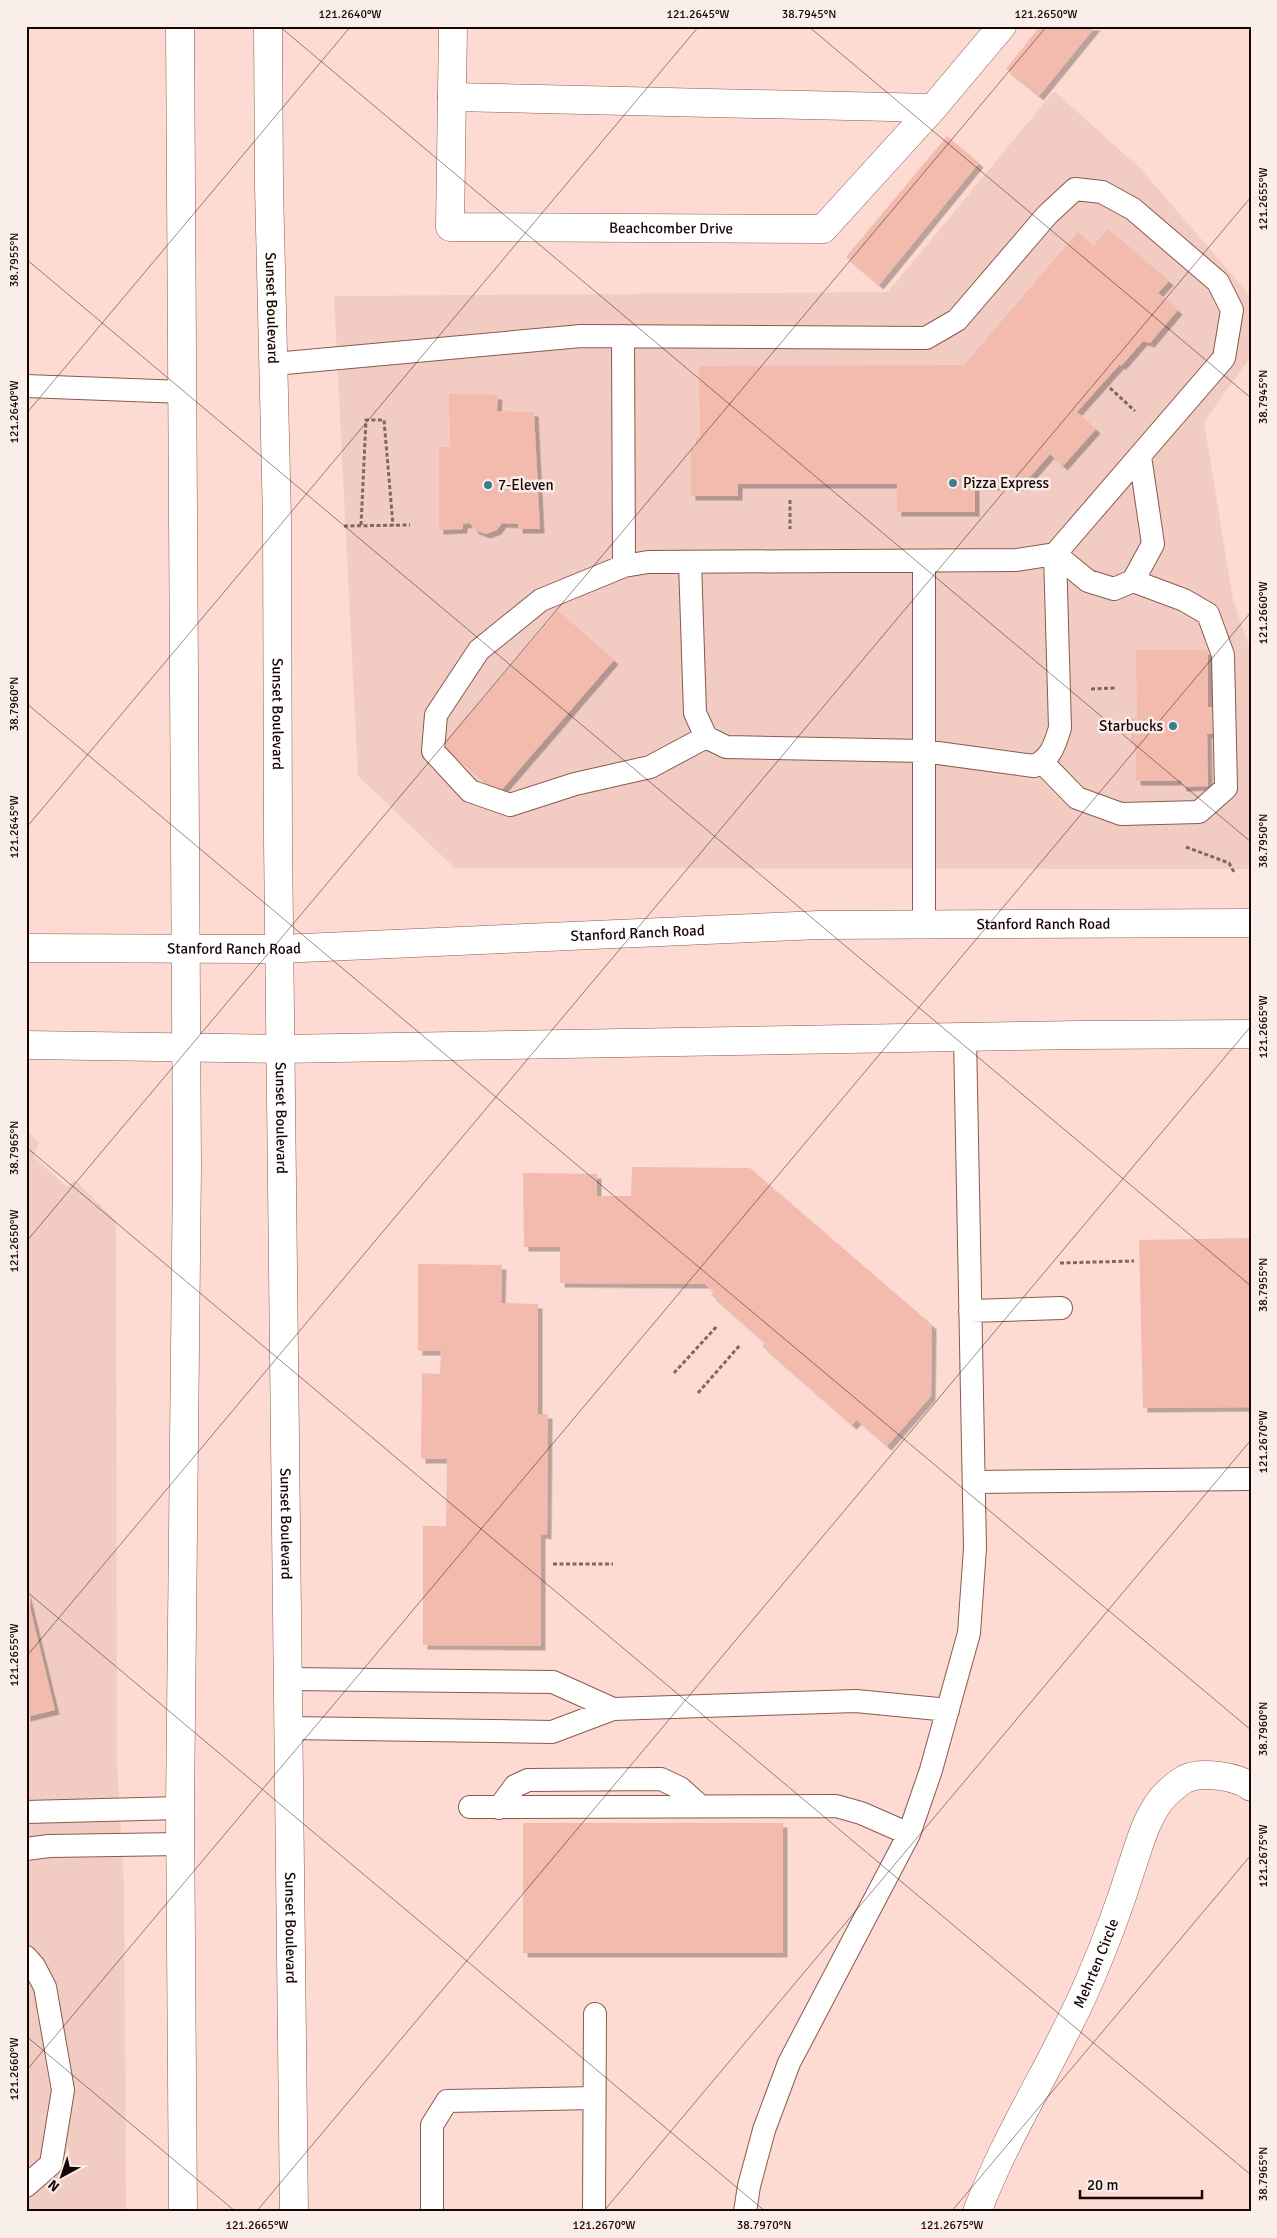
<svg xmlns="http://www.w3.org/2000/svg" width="1277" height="2238" font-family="Signika,sans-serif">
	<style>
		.built { fill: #f2cbc2 }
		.building { fill: #f2bbad; filter: url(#shadow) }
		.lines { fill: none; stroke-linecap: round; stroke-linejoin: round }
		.lane-casing { stroke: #8a5a4e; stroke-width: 24 }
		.street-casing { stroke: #8a5a4e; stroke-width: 29 }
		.secondary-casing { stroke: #8a5a4e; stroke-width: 29 }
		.path { stroke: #806761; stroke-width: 3; stroke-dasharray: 4 2.5; stroke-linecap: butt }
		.lane { stroke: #fff; stroke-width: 22 }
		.street { stroke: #fff; stroke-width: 28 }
		.secondary { stroke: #fff; stroke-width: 28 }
		.ticks { fill: none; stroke: #170603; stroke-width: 1; stroke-opacity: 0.45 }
		.poi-dot { fill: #3a7e8d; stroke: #faeeeb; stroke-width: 2 }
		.labels { text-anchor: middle; stroke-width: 5; stroke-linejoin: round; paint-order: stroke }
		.street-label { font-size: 15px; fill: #170603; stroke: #faeeeb }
		.poi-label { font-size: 15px; fill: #170603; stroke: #faeeeb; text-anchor: start }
		.neatline { fill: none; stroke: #170603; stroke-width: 2 }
		.ticks-label { font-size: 12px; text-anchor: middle; fill: #170603 }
	</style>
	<defs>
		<filter id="shadow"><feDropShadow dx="4.5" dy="4.5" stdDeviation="0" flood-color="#0004"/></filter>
	</defs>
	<rect width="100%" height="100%" fill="#fddbd2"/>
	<path class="built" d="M1054 91 1141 169 1251 297V356L1204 422 1233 600 1250 649 1251 869 455 868 358 776 334 296 888 292Z
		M26 1130 39 1142 34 1157 67 1187 75 1180 116 1221 117 1765 124 1887 126 2212H26Z"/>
	<path class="building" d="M1040 26H1096L1039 96 1006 69Z
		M947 136 979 163 879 285 846 257Z
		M1108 229 1169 281 1158 293 1178 310 1150 343 1143 341 1121 366 1120 364 1077 412 1096 429 1063 466 1050 454 1022 486H975V512H897V484H738V496H691V447L696 448V438H700L699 366 964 365 1078 232 1093 246Z
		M449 394 498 395 497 411 534 412 540 529H518V524L502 523 497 530 486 534 475 530 470 523 463 524V529L439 530V447H450Z
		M558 611 614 660 499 793 443 745Z
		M1136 650H1208V707H1214L1215 734H1207L1208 786 1182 787 1181 781H1136V745H1131V718H1137Z
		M632 1167 750 1168 932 1325 931 1396 887 1446 857 1420 852 1425 762 1346 765 1343 711 1295 714 1292 705 1284 560 1283V1247H524L523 1173 597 1174V1196H631Z
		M1251 1238V1407L1143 1408 1139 1240Z
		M418 1264 502 1265 501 1303 538 1304V1414H548L547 1535 541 1534V1646L423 1645V1526H446L447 1459H421L422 1373 440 1374 441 1351H418Z
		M26 1591 55 1710 26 1717Z
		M523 1823H783V1953H523Z"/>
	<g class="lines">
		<g class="lane-casing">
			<path id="lane" d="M623 336 624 566
				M274 364 581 336 926 338 957 320 1047 215 1075 189 1102 192 1133 209 1218 282 1232 310 1224 358 1055 554 1017 560 648 562 624 566 541 600 479 650 436 715 433 751 470 791 510 805 575 784 650 767 706 737
				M26 386 183 392
				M1055 554 1088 581 1114 589 1133 581 1153 544 1140 456
				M690 562 695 713 706 737 726 747 923 751 1034 766C1051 759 1055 744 1060 728L1055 554
				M1042 762 1077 798 1121 814 1199 812 1226 788 1223 655 1208 614 1184 600 1133 581
				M924 925V561
				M970 1311 1061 1308
				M974 1482 1251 1479
				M288 1679 553 1682 613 1709
				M289 1728 552 1732 613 1709 856 1701 948 1710
				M470 1807 836 1806 861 1813 909 1834
				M499 1808 515 1786 528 1780 661 1779 680 1788 700 1806
				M26 1812 180 1808
				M26 1849 49 1846 180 1844
				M26 1957 34 1966 45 1987 63 2090 51 2164 26 2186
				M432 2212V2125L447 2101 594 2098
				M594 2212 595 2014
				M745 2212 749 2186 764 2130 789 2063 909 1834 931 1770 969 1633 975 1548 965 1037"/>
		</g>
		<g class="street-casing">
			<g id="street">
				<path id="s1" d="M453 26 450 227 823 229 933 108 1002 26"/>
				<path d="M452 97 933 108"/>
				<path id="s2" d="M977 2212C1008 2130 1057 2058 1091 1977 1107 1940 1121 1901 1133 1863 1140 1842 1146 1820 1160 1801 1165 1794 1178 1783 1185 1779 1201 1771 1237 1776 1251 1787"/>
			</g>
		</g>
		<g class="secondary-casing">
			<g id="secondary">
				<path d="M180 26 187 1167 180 1808 183 2212"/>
				<path id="s3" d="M268 26 269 186 277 519 278 841 294 2212"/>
				<path id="s4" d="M26 948 280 949 819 925 1251 923"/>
				<path d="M26 1045 281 1049 1079 1035 1251 1034"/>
			</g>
		</g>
		<path class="path" d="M1110 388 1135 411
			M790 500V529
			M361 525 366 420H384L393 525
			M344 526 410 525
			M1091 689 1117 688
			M1186 847 1229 863 1235 874
			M1060 1263 1134 1261
			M674 1373 718 1325
			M698 1393 740 1345
			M553 1564H613"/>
		<use href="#lane" class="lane"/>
		<use href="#street" class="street"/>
		<use href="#secondary" class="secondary"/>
	</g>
	<path class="ticks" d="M279 26 1251 842M808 26 1251 398M26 259 1251 1286M26 414 351 26M26 703 1251 1730M26 828 699 26M26 1147 1251 2175M26 1242 1047 26M26 1591 766 2212M26 1657 1251 197M26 2036 236 2212M26 2071 1251 612M256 2212 1251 1026M603 2212 1251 1440M951 2212 1251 1855"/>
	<g class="poi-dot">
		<circle cx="953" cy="483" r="5"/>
		<circle cx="488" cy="485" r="5"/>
		<circle cx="1173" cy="726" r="5"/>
	</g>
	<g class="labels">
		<g class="street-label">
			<text dy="5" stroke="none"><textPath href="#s1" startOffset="422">Beachcomber Drive</textPath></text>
			<text dy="5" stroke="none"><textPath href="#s3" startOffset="282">Sunset Boulevard</textPath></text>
			<text dy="5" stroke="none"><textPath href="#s3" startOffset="688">Sunset Boulevard</textPath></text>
			<text dy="5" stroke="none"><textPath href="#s4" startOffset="1018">Stanford Ranch Road</textPath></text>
			<text dy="5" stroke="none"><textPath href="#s4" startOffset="612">Stanford Ranch Road</textPath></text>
			<text dy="5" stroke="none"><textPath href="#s4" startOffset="208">Stanford Ranch Road</textPath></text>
			<text dy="5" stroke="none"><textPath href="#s3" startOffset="1092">Sunset Boulevard</textPath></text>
			<text dy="5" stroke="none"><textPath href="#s3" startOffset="1498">Sunset Boulevard</textPath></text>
			<text dy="5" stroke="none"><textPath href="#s3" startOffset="1902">Sunset Boulevard</textPath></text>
			<text dy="5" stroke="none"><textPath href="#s2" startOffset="276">Mehrten Circle</textPath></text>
		</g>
		<g class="poi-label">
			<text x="963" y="488">Pizza Express</text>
			<text x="498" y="490">7-Eleven</text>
			<text x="1163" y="731" text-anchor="end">Starbucks</text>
		</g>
	</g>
	<rect width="1277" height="2238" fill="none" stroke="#faeeeb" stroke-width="55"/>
	<g transform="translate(62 2176) rotate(220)" stroke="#faeeeb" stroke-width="4" paint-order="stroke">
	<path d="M0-4L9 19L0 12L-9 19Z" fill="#170603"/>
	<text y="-8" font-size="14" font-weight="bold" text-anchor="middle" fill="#170603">N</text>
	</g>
	<path d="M1080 2190v8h122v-8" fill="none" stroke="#170603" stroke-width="2.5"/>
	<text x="1087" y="2190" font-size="15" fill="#170603" stroke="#faeeeb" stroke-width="4" paint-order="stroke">20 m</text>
	<rect x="28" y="28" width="1222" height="2182" class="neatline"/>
	<g class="ticks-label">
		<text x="350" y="18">121.2640°W</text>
		<text x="698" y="18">121.2645°W</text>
		<text x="809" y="18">38.7945°N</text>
		<text x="1046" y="18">121.2650°W</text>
		<text transform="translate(1263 199) rotate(-90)" y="4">121.2655°W</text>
		<text transform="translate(14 260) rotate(-90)" y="4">38.7955°N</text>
		<text transform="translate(1263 397) rotate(-90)" y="4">38.7945°N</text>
		<text transform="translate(14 412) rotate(-90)" y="4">121.2640°W</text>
		<text transform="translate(1263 613) rotate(-90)" y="4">121.2660°W</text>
		<text transform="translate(14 704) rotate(-90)" y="4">38.7960°N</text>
		<text transform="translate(14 827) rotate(-90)" y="4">121.2645°W</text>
		<text transform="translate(1263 841) rotate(-90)" y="4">38.7950°N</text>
		<text transform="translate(1263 1027) rotate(-90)" y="4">121.2665°W</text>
		<text transform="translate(14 1148) rotate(-90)" y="4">38.7965°N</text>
		<text transform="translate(14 1241) rotate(-90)" y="4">121.2650°W</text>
		<text transform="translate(1263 1285) rotate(-90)" y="4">38.7955°N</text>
		<text transform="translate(1263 1442) rotate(-90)" y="4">121.2670°W</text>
		<text transform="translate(14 1655) rotate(-90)" y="4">121.2655°W</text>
		<text transform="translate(1263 1729) rotate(-90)" y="4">38.7960°N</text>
		<text transform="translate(1263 1856) rotate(-90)" y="4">121.2675°W</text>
		<text transform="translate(14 2069) rotate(-90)" y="4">121.2660°W</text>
		<text transform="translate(1263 2174) rotate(-90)" y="4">38.7965°N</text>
		<text x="257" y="2229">121.2665°W</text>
		<text x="604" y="2229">121.2670°W</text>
		<text x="764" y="2229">38.7970°N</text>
		<text x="952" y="2229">121.2675°W</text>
	</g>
</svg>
